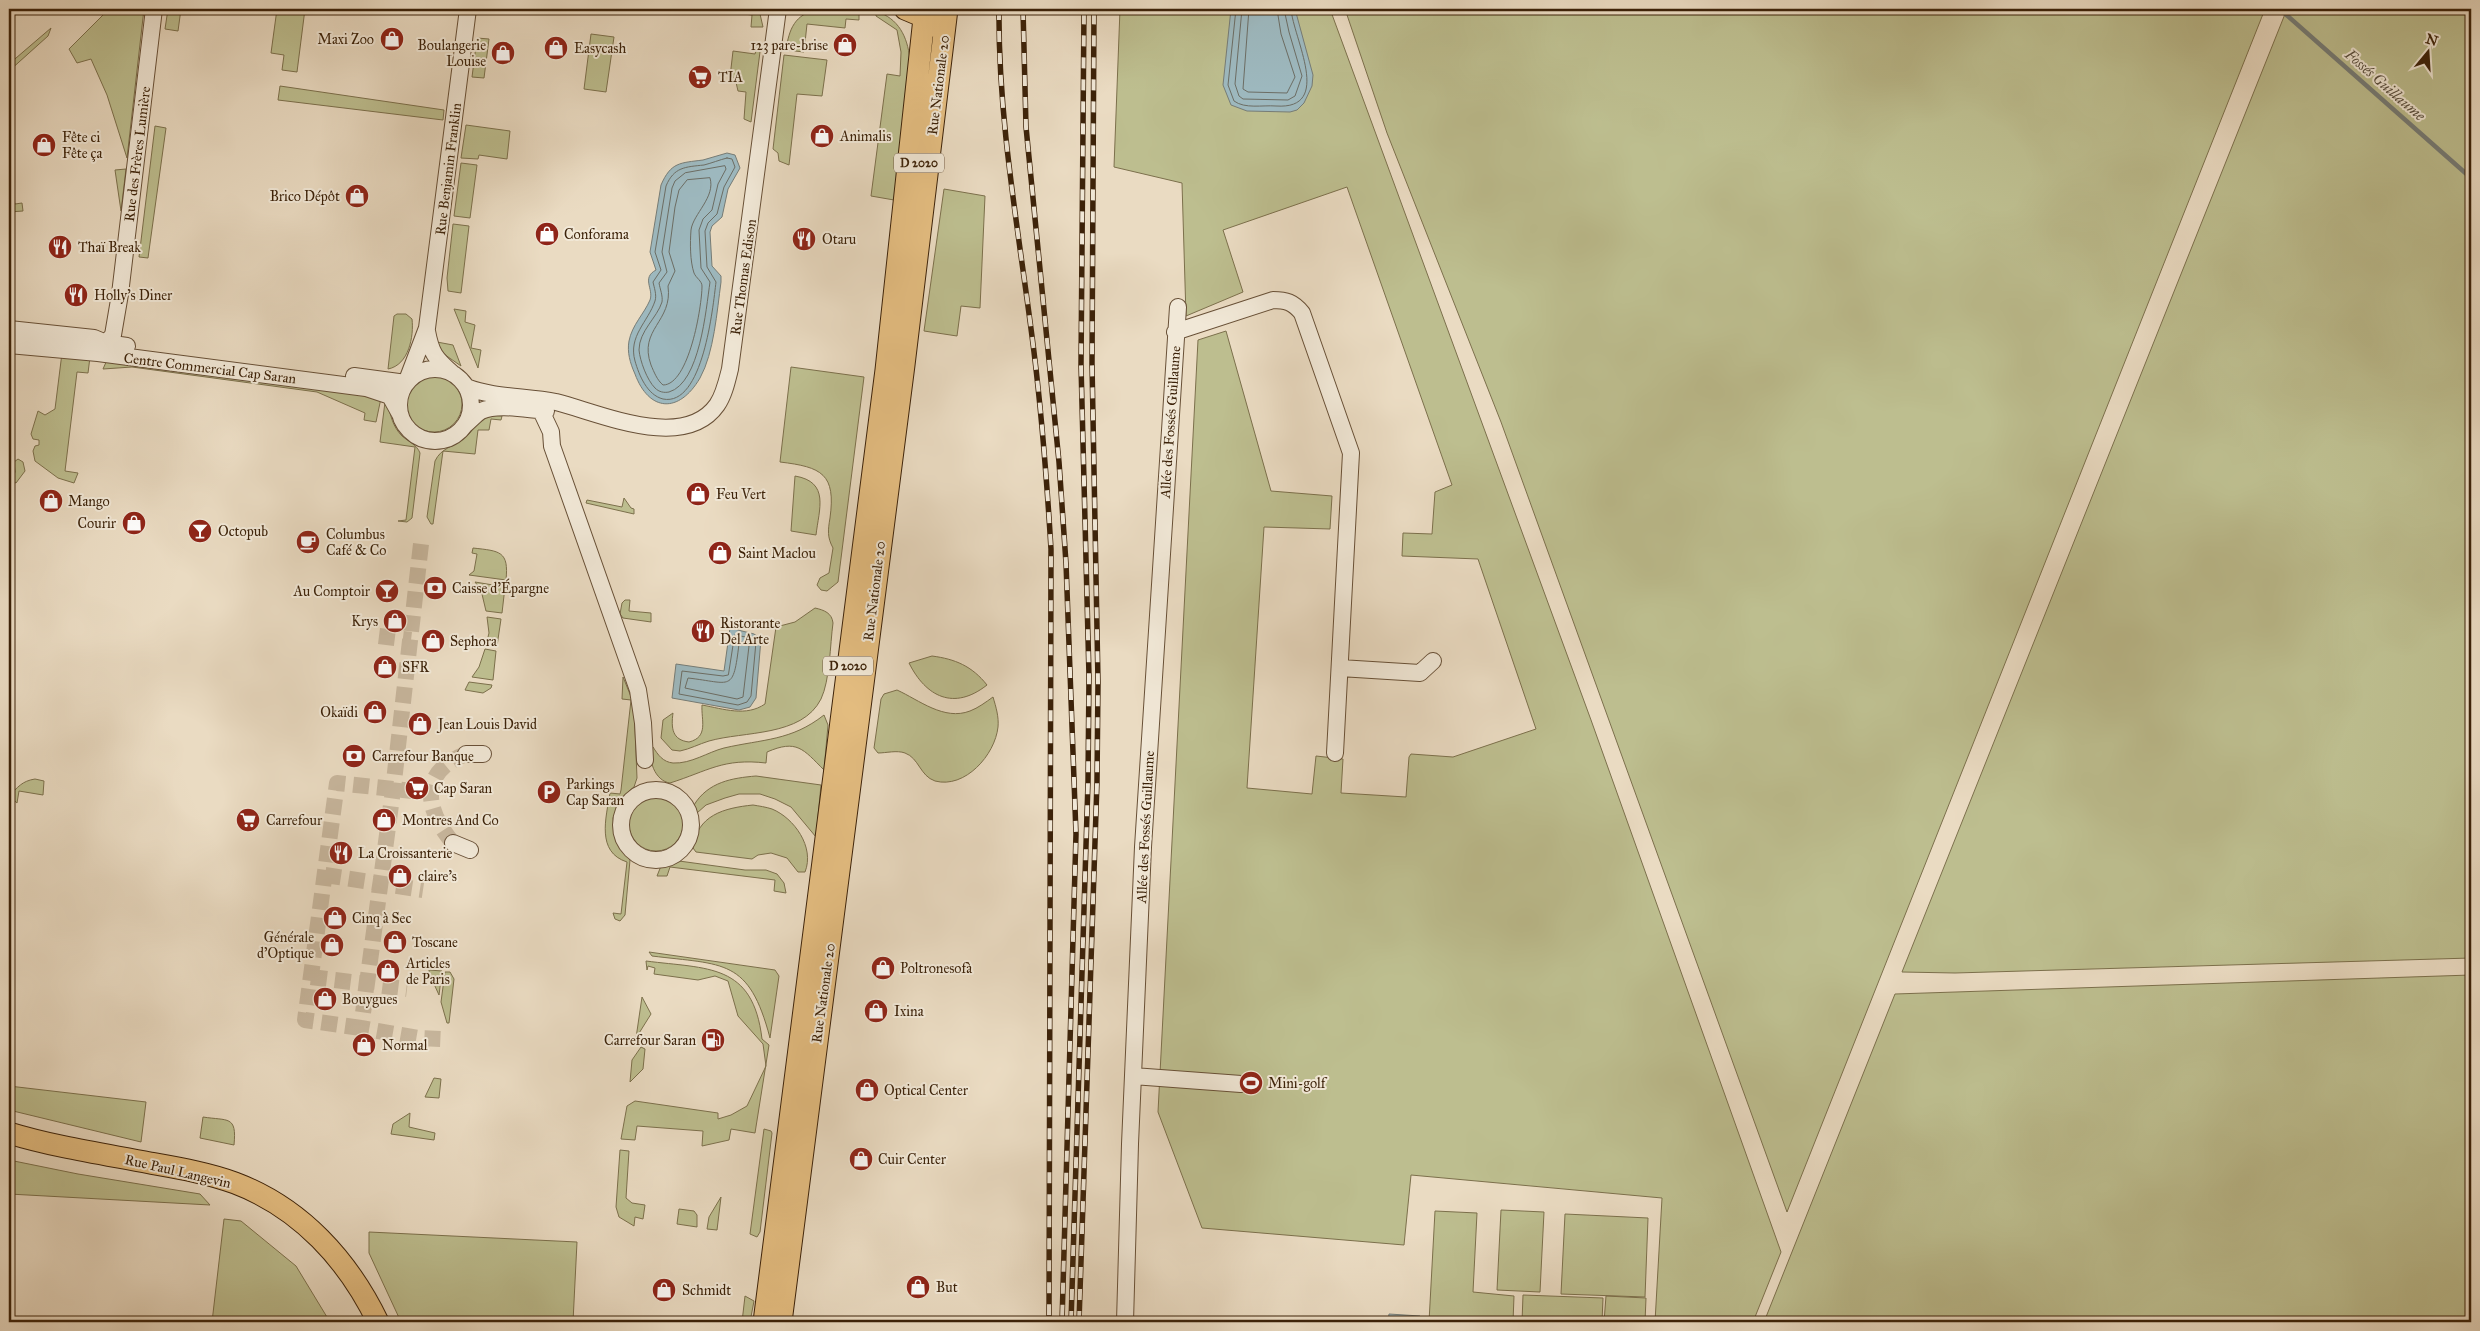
<svg xmlns="http://www.w3.org/2000/svg" width="2480" height="1331" font-family="'IM FELL Great Primer',serif">
	<style>
		.green { fill: #bdbe8f; stroke: #7c704c }
		.water { fill: #9db8be; stroke: #767c76 }
		.lines { fill: none; stroke-linecap: round; stroke-linejoin: round }
		.shore { stroke: #6c6d64; stroke-width: 1 }
		.stream { stroke: #767c76; stroke-width: 4.5 }
		.minor-tunnel { stroke: #c7b69d; stroke-width: 16; stroke-dasharray: 16 8; stroke-linecap: butt }
		.minor-casing { stroke: #685037; stroke-width: 18 }
		.major-casing { stroke: #3c2209; stroke-width: 23 }
		.minor { stroke: #f1e8d7; stroke-width: 16 }
		.major { stroke: #e5be81; stroke-width: 21 }
		.rail-casing { stroke: #3c2209; stroke-width: 5.5 }
		.rail { stroke: #f1e8d7; stroke-width: 4; stroke-dasharray: 11; stroke-linecap: butt }
		.labels { text-anchor: middle; stroke-width: 4; stroke-linejoin: round; paint-order: stroke }
		.shield { fill: #f1e8d7; stroke: #725d47; stroke-width: 1 }
		.shield-label { font-size: 12px; font-weight: bold; fill: #3c2209 }
		.poi-label { font-size: 14px; fill: #3c2209; stroke: #f1e8d7; text-anchor: start }
		.street-label { font-size: 14px; fill: #3c2209; stroke: #f1e8d7 }
		.water-label { font-size: 15px; font-style: italic; fill: #594f3f; stroke: #f1e8d7 }
	</style>
	<rect width="100%" height="100%" fill="#eadbc2"/>
	<filter id="stains"><feTurbulence type="fractalNoise" baseFrequency=".004" numOctaves="4"/><feColorMatrix values="0 0 0 0 .2 0 0 0 0 .09 0 0 0 0 .02 0 0 0 .5 -.17"/></filter>
	<radialGradient id="worn" r=".72"><stop offset=".6" stop-color="#630" stop-opacity="0"/><stop offset="1" stop-color="#630" stop-opacity=".3"/></radialGradient>
	<path class="green" d="M109 9H144L127 158 107 95 91 59 77 63 69 49Z
		M168 9H181L178 31 165 29Z
		M277 9H305L297 72 282 70 284 55 271 53Z
		M703 9H755L760 14 763 27H751L752 15Z
		M1120 9H1330L1591 720 1781 1252 1753 1322H1655L1662 1198 1411 1175 1404 1245 1202 1228 1158 1112 1198 340 1226 331 1271 491 1332 496 1330 529 1264 527 1247 788 1312 794 1316 756 1343 759 1341 793 1406 797 1409 757 1411 754 1453 757 1536 729 1478 559 1402 556 1403 533 1432 534 1435 492 1452 485 1347 187 1223 230 1243 292 1186 316 1182 183 1114 167Z
		M1345 9H2265L1787 1212 1501 422 1387 133Z
		M2287 9H2471V958L1955 973 1902 972Z
		M817 10 859 14V20L846 19 845 28 807 24 804 52 786 50C789 29 795 14 817 10Z
		M876 11C899 19 907 36 910 59L894 200 871 196 887 74 900 76 901 52 897 30 876 16Z
		M51 28 48 36 9 71V64Z
		M591 34 614 37 606 92 584 89Z
		M477 38 489 39 484 78 472 77Z
		M758 43 761 44 751 122 744 119 746 92 738 91 735 78 730 77 733 51 755 54Z
		M784 55 827 60 822 96 797 94 789 165 779 161 778 153 773 149Z
		M280 86 444 110 443 120 278 100Z
		M466 125 510 131 507 159 479 155 478 159 461 158Z
		M155 126 166 128 148 258 139 257Z
		M461 163 477 165 470 218 454 216Z
		M126 169 121 211 115 170Z
		M9 182 15 204 22 203 23 211 9 212Z
		M944 189 985 196 980 308 961 306 957 336 924 331Z
		M453 224 469 226 461 293 448 291 447 278Z
		M454 309 466 311 465 322 475 325 471 348 481 350 478 368Z
		M397 314H406L412 319C414 336 409 365 388 369L394 316Z
		M437 342 453 345 461 366 441 352Z
		M62 353 90 357 88 373 77 372 65 471 78 473 74 483 58 478 35 461 33 451 35 446 39 445V440L33 439 31 434 38 411 45 415 55 409Z
		M107 360 381 398 376 422 364 420 365 413 317 392 132 367 103 369Z
		M791 367 864 377 838 582 827 591 821 590 817 585 820 578 829 573 833 548C827 537 828 530 830 518 836 474 822 467 780 462Z
		M406 404a28 28 0 1 1 56 0a28 28 0 1 1-56 0Z
		M385 402 388 403C390 415 393 427 402 436 408 441 417 445 420 453L412 518 407 522 398 521 406 520 415 447 380 442Z
		M490 415 502 416 501 420 491 419 489 430H478L475 454 443 451 433 524H431L427 517 435 461C441 448 453 447 463 439 474 431 477 420 490 415Z
		M18 459 23 462 25 471 16 483 11 481 15 472 14 462Z
		M795 476C830 482 819 509 816 535L791 531Z
		M624 498 631 508 634 509V514L586 503 587 500 622 507Z
		M473 548C500 551 509 551 506 580L469 575 474 571 477 554 472 553Z
		M475 582 505 587 502 613 486 611 481 590Z
		M625 600H630L629 611 651 613V622L623 618 620 614 622 603Z
		M815 608C824 610 832 613 833 623 830 645 830 680 821 699 802 737 744 731 709 741 699 744 690 749 680 751L672 750 661 738 663 720 673 713C671 728 672 740 689 742 709 737 701 720 702 705 724 709 746 717 765 704L776 627 795 622Z
		M487 617 501 619 497 646 486 645 489 633Z
		M485 649 496 651 493 680 472 677 479 667Z
		M932 656C955 659 972 666 987 685 954 711 926 697 909 663Z
		M623 677 634 704 637 778 634 787 622 797 613 818 615 837 630 860 625 915 620 921 615 919 613 913 621 914 627 862C596 852 606 818 610 793L620 794 621 790 631 700 622 699Z
		M469 682 492 685 491 688 483 693 465 690Z
		M897 690C919 700 944 721 970 711 978 708 986 702 993 697 996 707 999 717 998 727 995 755 965 789 935 781 920 776 919 758 905 753 897 750 886 753 878 753L874 748 881 699 884 694Z
		M824 715 828 725 824 770C803 749 797 739 767 752L766 763C723 758 708 771 670 783 655 781 647 759 653 747 658 755 663 762 673 763 691 764 708 752 724 748 763 739 791 741 824 715Z
		M756 776 821 785 816 837 791 807 775 799 760 794H739L725 798 706 805 697 813 694 805C708 782 732 778 756 776Z
		M35 779 44 781 43 795 19 791 17 803 9 796C18 787 22 781 35 779Z
		M629 824a27 27 0 1 1 54 0a27 27 0 1 1-54 0Z
		M753 805C759 806 766 807 772 809 794 818 815 847 805 872H798L787 858 771 853 758 855 752 859 696 852 693 848C697 815 724 808 753 805Z
		M679 861 745 870H766L777 874 784 883 786 893 774 891 775 880 670 867 667 876H657L661 866Z
		M649 952 775 970 779 976 770 1038C749 958 724 965 652 956Z
		M646 961C708 969 753 963 762 1039L769 1045 755 1133 731 1129 729 1140 702 1146 703 1131 637 1126 635 1140 621 1139 627 1106 635 1101 718 1113V1119L731 1115 747 1106 766 1066 763 1044 738 1016 728 981 715 976 698 980 654 974 655 968 648 966 647 970Z
		M429 970 442 971 439 995 429 973Z
		M445 972H450L454 979 449 1023H447L441 1002Z
		M2471 975V1322H1764L1895 994Z
		M642 997 651 1014 636 1038Z
		M641 1047 645 1049 643 1069 630 1082 632 1060Z
		M434 1078 441 1079 439 1098 425 1097Z
		M9 1086 146 1102 141 1142 9 1110Z
		M410 1113 409 1127 435 1133 434 1140 391 1134 393 1124Z
		M203 1117C228 1121 237 1115 234 1145L200 1138Z
		M764 1129 771 1131 772 1133 760 1232 757 1237 750 1234Z
		M620 1150 629 1151 626 1198 632 1203 645 1205 643 1219 635 1217 634 1226 619 1217 616 1207Z
		M9 1160 78 1174 200 1194 210 1205 9 1194Z
		M721 1197 717 1230 707 1229 709 1217Z
		M679 1209 694 1211 697 1215V1227L677 1224Z
		M1501 1210 1544 1212 1540 1292 1497 1290Z
		M1435 1211 1477 1213 1473 1292 1514 1296 1513 1322H1429Z
		M1565 1214 1648 1218 1645 1297 1561 1294Z
		M224 1219 241 1221 296 1266 330 1322H212Z
		M369 1232 577 1242 573 1322H401L369 1253Z
		M1523 1295 1603 1298 1602 1322H1522Z
		M745 1296 754 1301 750 1322H742Z
		M1606 1296 1646 1298 1645 1322H1604Z"/>
	<path class="water" d="M1231 9H1295L1313 75 1312 86 1304 103 1297 110 1290 112 1247 111 1231 105 1223 85Z
		M727 153 735 155 740 168 728 189 722 217 712 226 710 232 712 266 721 276V282C717 311 714 353 700 378 679 414 649 412 635 374 630 363 627 352 629 341 632 325 644 314 650 300 654 289 641 278 656 270L650 252 661 185C671 162 680 163 703 160 711 158 719 155 727 153Z
		M730 628 754 634 761 639 756 698 750 707 739 710 672 698 676 664 724 671Z
		M1389 1314 1420 1316V1322H1388Z"/>
	<g class="lines">
		<path class="shore" d="M1236 9 1228 85 1234 101C1245 109 1262 105 1276 106 1334 110 1293 38 1291 9
			M1242 9 1235 84 1239 96 1243 99 1288 100 1295 96 1302 76 1289 32 1284 9
			M1249 9 1243 89 1248 92 1287 93 1295 77 1281 34 1277 9
			M727 158 732 159 735 167 724 187 717 214 708 223 705 231 707 267 716 282C713 307 703 407 663 399 647 395 639 375 635 361 628 336 648 322 655 301 657 295 654 287 653 282L661 270 655 252 666 186C674 167 685 167 704 165 712 163 719 160 727 158Z
			M725 166 726 169 718 184 712 210 703 219 699 230 701 268 710 282C706 309 700 383 669 392 664 393 659 392 655 388 647 380 640 361 639 350 639 331 657 318 662 302 663 296 660 289 659 283L667 272 662 252 672 188 675 181 685 173Z
			M710 178C716 197 693 214 691 230 690 243 690 261 694 273 696 278 702 281 702 286 702 306 689 385 663 385 657 380 654 372 651 365 638 329 673 322 668 286L675 271 669 252 675 207 679 190 687 180Z
			M735 635 751 638 756 642 751 696 747 702 738 705 679 694 682 671 723 676 728 675Z
			M742 642 749 646 743 697 737 699 685 688 688 678C732 683 733 693 739 644Z"/>
		<path class="stream" d="M2282 11 2471 178"/>
		<path class="minor-tunnel" d="M421 544 393 790 361 1028 418 1038 442 1039
			M379 636 411 640
			M453 843C425 810 418 772 466 754
			M325 875 423 890
			M311 977 407 989
			M361 1028 305 1020 337 783 431 793"/>
		<g class="minor-casing">
			<path id="minor" d="M9 329 94 338 106 343 127 346
				M427 331C431 353 435 358 452 373
				M1175 332 1273 300C1286 300 1293 302 1302 313L1351 453 1335 753
				M9 345 98 353 366 388 390 396 400 414
				M101 349 113 335 120 294 154 9
				M399 405a36 36 0 1 1 72 0a36 36 0 1 1-72 0Z
				M354 376 406 383
				M406 383 427 328 468 9
				M466 387C494 398 526 396 556 402 600 413 684 452 717 405 724 395 727 381 730 369L778 9
				M536 400 551 432 552 446 638 690 643 723 645 760
				M466 424C471 420 476 414 481 411 498 403 528 410 546 411
				M1340 668 1420 673 1433 661
				M466 754H483
				M621 825a35 35 0 1 1 70 0a35 35 0 1 1-70 0Z
				M453 843 470 850
				M1133 1076 1241 1084
				M1125 1322 1130 1144 1143 847 1178 307"/>
		</g>
		<g class="major-casing">
			<path id="major" d="M905 9 924 17 933 26
				M9 1133C55 1147 103 1154 150 1163 178 1168 208 1173 235 1183 301 1208 348 1260 378 1322
				M764 1322 886 370 925 9
				M781 1322 904 365 947 9"/>
		</g>
		<use href="#minor" class="minor"/>
		<use href="#major" class="major"/>
		<g class="rail-casing">
			<path id="rail" d="M999 9C998 124 1020 238 1034 352 1042 417 1047 483 1051 549L1049 1322
				M1023 9 1026 127 1059 462 1066 563 1076 834 1062 1322
				M1071 1322 1088 782 1089 676 1081 365 1084 9
				M1079 1322 1097 782 1098 682 1092 364 1094 9"/>
		</g>
		<use href="#rail" class="rail"/>
	</g>
	<defs>
		<g id="shop-disc" transform="scale(1.25)"><circle r="9.5" fill="#8f2418" stroke="#f1e8d7"/><path d="M-5-2.5h2.3a2.7 3.5 0 0 1 5.4 0H5L5.5 6h-11ZM-1.5-2.5h3a1.5 2.3 0 0 0-3 0Z" fill="#fff"/></g>
		<g id="supermarket-disc" transform="scale(1.25)"><circle r="9.5" fill="#8f2418" stroke="#f1e8d7"/><path d="M-6-5.5h2.5l.6 2H6L4.5 2H-2.5L-4.4-4H-6ZM-1.5 3.2a1.3 1.3 0 1 0 .1 0ZM3 3.2a1.3 1.3 0 1 0 .1 0Z" fill="#fff"/></g>
		<g id="restaurant-disc" transform="scale(1.25)"><circle r="9.5" fill="#8f2418" stroke="#f1e8d7"/><path d="M-5-6h1v4h1v-4h1v4h1v-4h1v5L-1.5 .5V6h-2V.5L-5-1ZM5-6V6H3V1.5H1.5Q1.5-4 5-6Z" fill="#fff"/></g>
		<g id="bar-disc" transform="scale(1.25)"><circle r="9.5" fill="#8f2418" stroke="#f1e8d7"/><path d="M-6-5H6L.8 .8V4.5H3.5V6h-7V4.5H-.8V.8Z" fill="#fff"/></g>
		<g id="cafe-disc" transform="scale(1.25)"><circle r="9.5" fill="#8f2418" stroke="#f1e8d7"/><path d="M-5.5-4.5H6V0H3Q3 3.5 0 3.5H-2.5Q-5.5 3.5-5.5 0ZM3-3.2v2h1.7v-2ZM-6 4.5H4V6H-6Z" fill="#fff"/></g>
		<g id="bank-disc" transform="scale(1.25)"><circle r="9.5" fill="#8f2418" stroke="#f1e8d7"/><path d="M-6-4H6V4H-6ZM0-2.3a2.3 2.3 0 1 0 0 4.6a2.3 2.3 0 1 0 0-4.6Z" fill="#fff"/></g>
		<g id="parking-disc" transform="scale(1.25)"><circle r="9.5" fill="#8f2418" stroke="#f1e8d7"/><path d="M-3.5-5.5H1a3.5 3.5 0 0 1 0 7H-1V5.5H-3.5ZM-1-3.4V-.6H.8a1.4 1.4 0 0 0 0-2.8Z" fill="#fff"/></g>
		<g id="fuel-disc" transform="scale(1.25)"><circle r="9.5" fill="#8f2418" stroke="#f1e8d7"/><path d="M-5.5-6h7V0h2V4h1.3V-2.5L3-4.5l.8-.8L6-3V5H2.5V1h-1V6h-7ZM-4.2-4.7v3.2H.2V-4.7Z" fill="#fff"/></g>
		<g id="stadium-disc" transform="scale(1.25)"><circle r="9.5" fill="#8f2418" stroke="#f1e8d7"/><path d="M0-5a6.5 5 0 1 0 0 10a6.5 5 0 1 0 0-10ZM-3.5-1.8h7v3.6h-7Z" fill="#fff"/></g>
	</defs>
	<g fill-rule="evenodd">
		<use href="#shop-disc" x="392" y="39"/>
		<use href="#shop-disc" x="845" y="45"/>
		<use href="#shop-disc" x="556" y="48"/>
		<use href="#shop-disc" x="503" y="53"/>
		<use href="#supermarket-disc" x="700" y="77"/>
		<use href="#shop-disc" x="822" y="136"/>
		<use href="#shop-disc" x="44" y="145"/>
		<use href="#shop-disc" x="357" y="196"/>
		<use href="#shop-disc" x="547" y="234"/>
		<use href="#restaurant-disc" x="804" y="239"/>
		<use href="#restaurant-disc" x="60" y="247"/>
		<use href="#restaurant-disc" x="76" y="295"/>
		<use href="#shop-disc" x="698" y="494"/>
		<use href="#shop-disc" x="51" y="501"/>
		<use href="#shop-disc" x="134" y="523"/>
		<use href="#bar-disc" x="200" y="531"/>
		<use href="#cafe-disc" x="308" y="542"/>
		<use href="#shop-disc" x="720" y="553"/>
		<use href="#bank-disc" x="435" y="588"/>
		<use href="#bar-disc" x="387" y="591"/>
		<use href="#shop-disc" x="395" y="621"/>
		<use href="#restaurant-disc" x="703" y="631"/>
		<use href="#shop-disc" x="433" y="641"/>
		<use href="#shop-disc" x="385" y="667"/>
		<use href="#shop-disc" x="375" y="712"/>
		<use href="#shop-disc" x="420" y="724"/>
		<use href="#bank-disc" x="354" y="756"/>
		<use href="#supermarket-disc" x="417" y="788"/>
		<use href="#parking-disc" x="549" y="792"/>
		<use href="#supermarket-disc" x="248" y="820"/>
		<use href="#shop-disc" x="384" y="820"/>
		<use href="#restaurant-disc" x="341" y="853"/>
		<use href="#shop-disc" x="400" y="876"/>
		<use href="#shop-disc" x="335" y="918"/>
		<use href="#shop-disc" x="395" y="942"/>
		<use href="#shop-disc" x="332" y="945"/>
		<use href="#shop-disc" x="883" y="968"/>
		<use href="#shop-disc" x="388" y="971"/>
		<use href="#shop-disc" x="325" y="999"/>
		<use href="#shop-disc" x="876" y="1011"/>
		<use href="#fuel-disc" x="713" y="1040"/>
		<use href="#shop-disc" x="364" y="1045"/>
		<use href="#stadium-disc" x="1251" y="1083"/>
		<use href="#shop-disc" x="867" y="1090"/>
		<use href="#shop-disc" x="861" y="1159"/>
		<use href="#shop-disc" x="918" y="1287"/>
		<use href="#shop-disc" x="664" y="1290"/>
	</g>
	<g class="labels">
		<g class="shield">
			<rect x="894" y="153.5" width="50" height="19" rx="4"/>
			<rect x="823" y="656.5" width="50" height="19" rx="4"/>
		</g>
		<g class="shield-label">
			<text x="919" y="167">D 2020</text>
			<text x="848" y="670">D 2020</text>
		</g>
		<g class="poi-label">
			<text x="374" y="44" text-anchor="end">Maxi Zoo</text>
			<text x="486" y="50" text-anchor="end">Boulangerie<tspan x="486" dy="16">Louise</tspan></text>
			<text x="828" y="50" text-anchor="end">123 pare-brise</text>
			<text x="574" y="53">Easycash</text>
			<text x="718" y="82">TIA</text>
			<text x="840" y="141">Animalis</text>
			<text x="62" y="142">Fête ci<tspan x="62" dy="16">Fête ça</tspan></text>
			<text x="340" y="201" text-anchor="end">Brico Dépôt</text>
			<text x="564" y="239">Conforama</text>
			<text x="822" y="244">Otaru</text>
			<text x="78" y="252">Thaï Break</text>
			<text x="94" y="300">Holly's Diner</text>
			<text x="716" y="499">Feu Vert</text>
			<text x="68" y="506">Mango</text>
			<text x="116" y="528" text-anchor="end">Courir</text>
			<text x="218" y="536">Octopub</text>
			<text x="326" y="539">Columbus<tspan x="326" dy="16">Café &amp; Co</tspan></text>
			<text x="738" y="558">Saint Maclou</text>
			<text x="452" y="593">Caisse d'Épargne</text>
			<text x="370" y="596" text-anchor="end">Au Comptoir</text>
			<text x="378" y="626" text-anchor="end">Krys</text>
			<text x="720" y="628">Ristorante<tspan x="720" dy="16">Del Arte</tspan></text>
			<text x="450" y="646">Sephora</text>
			<text x="402" y="672">SFR</text>
			<text x="358" y="717" text-anchor="end">Okaïdi</text>
			<text x="438" y="729">Jean Louis David</text>
			<text x="372" y="761">Carrefour Banque</text>
			<text x="566" y="789">Parkings<tspan x="566" dy="16">Cap Saran</tspan></text>
			<text x="434" y="793">Cap Saran</text>
			<text x="266" y="825">Carrefour</text>
			<text x="402" y="825">Montres And Co</text>
			<text x="358" y="858">La Croissanterie</text>
			<text x="418" y="881">claire's</text>
			<text x="352" y="923">Cinq à Sec</text>
			<text x="314" y="942" text-anchor="end">Générale<tspan x="314" dy="16">d'Optique</tspan></text>
			<text x="412" y="947">Toscane</text>
			<text x="406" y="968">Articles<tspan x="406" dy="16">de Paris</tspan></text>
			<text x="900" y="973">Poltronesofà</text>
			<text x="342" y="1004">Bouygues</text>
			<text x="894" y="1016">Ixina</text>
			<text x="696" y="1045" text-anchor="end">Carrefour Saran</text>
			<text x="382" y="1050">Normal</text>
			<text x="1268" y="1088">Mini-golf</text>
			<text x="884" y="1095">Optical Center</text>
			<text x="878" y="1164">Cuir Center</text>
			<text x="936" y="1292">But</text>
			<text x="682" y="1295">Schmidt</text>
		</g>
		<g class="street-label">
			<text transform="translate(938 85) rotate(-83)" y="5">Rue Nationale 20</text>
			<text transform="translate(137 154) rotate(-83)" y="5">Rue des Frères Lumière</text>
			<text transform="translate(448 169) rotate(-83)" y="5">Rue Benjamin Franklin</text>
			<text transform="translate(743 277) rotate(-82)" y="5">Rue Thomas Edison</text>
			<text transform="translate(210 368) rotate(7)" y="5">Centre Commercial Cap Saran</text>
			<text transform="translate(1170 422) rotate(-86)" y="5">Allée des Fossés Guillaume</text>
			<text transform="translate(874 591) rotate(-83)" y="5">Rue Nationale 20</text>
			<text transform="translate(1145 827) rotate(-87)" y="5">Allée des Fossés Guillaume</text>
			<text transform="translate(823 993) rotate(-82)" y="5">Rue Nationale 20</text>
			<text transform="translate(178 1171) rotate(13)" y="5">Rue Paul Langevin</text>
		</g>
		<g class="water-label">
			<text transform="translate(2385 85) rotate(41)" y="5">Fossés Guillaume</text>
		</g>
	</g>
	<rect width="2480" height="1331" fill="none" stroke="#eadbc2" stroke-width="30"/>
	<rect x="10" y="10" width="2460" height="1311" fill="none" stroke="#3c2209" stroke-width="2.5"/>
	<rect x="15" y="15" width="2450" height="1301" fill="none" stroke="#3c2209"/>
	<g transform="translate(2428 52) rotate(18)" stroke="#f1e8d7" stroke-width="4" paint-order="stroke">
	<path d="M0-4L9 19L0 12L-9 19Z" fill="#3c2209"/>
	<text y="-8" font-size="14" font-weight="bold" text-anchor="middle" fill="#3c2209">N</text>
	</g>
	<rect width="100%" height="100%" filter="url(#stains)"/>
	<rect width="100%" height="100%" fill="url(#worn)"/>
</svg>
